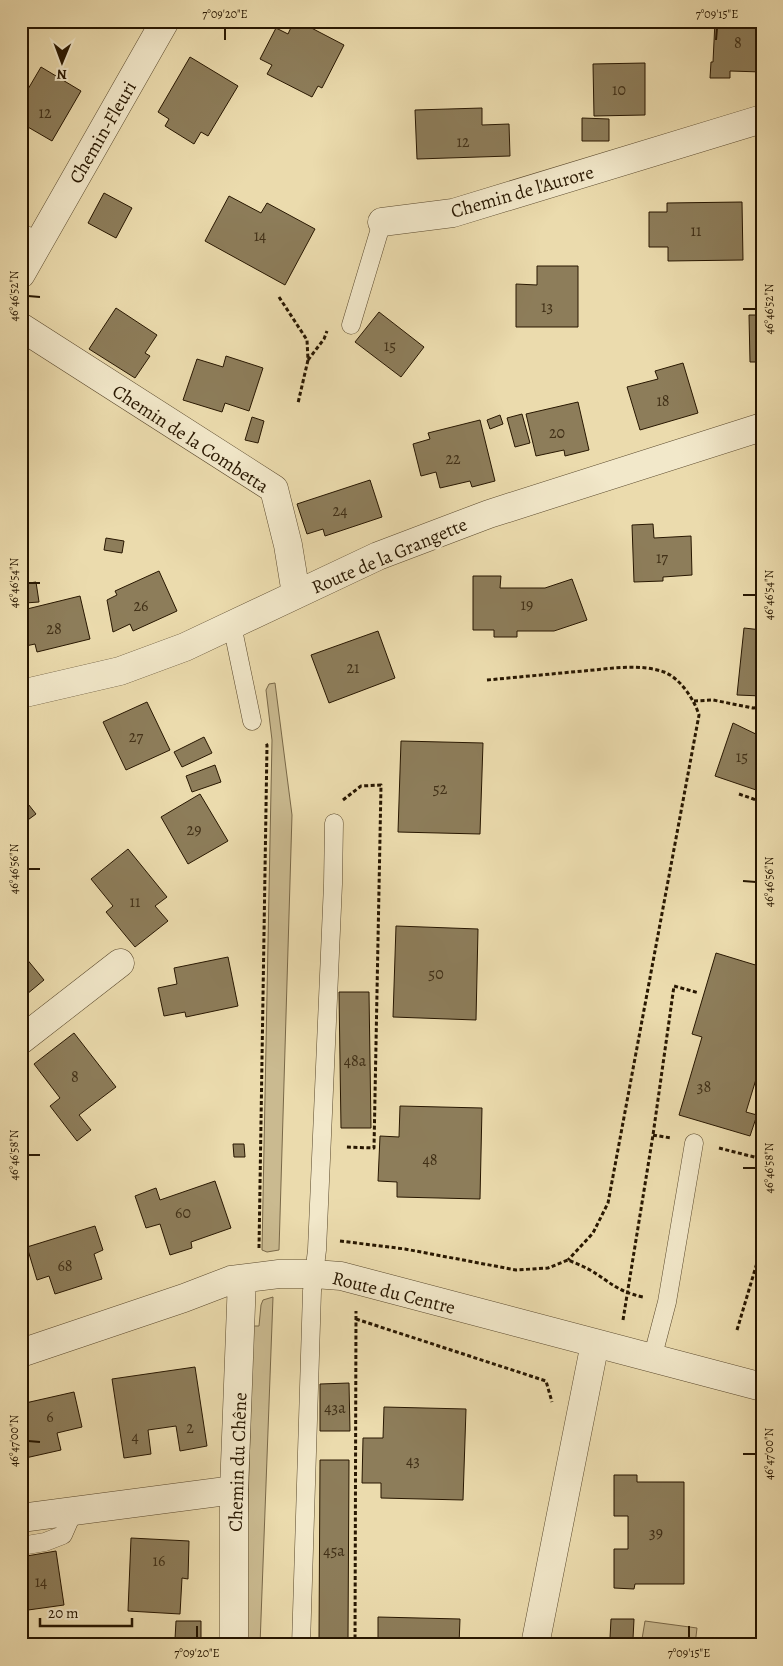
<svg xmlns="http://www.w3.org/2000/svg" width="783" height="1666" font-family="Alegreya,serif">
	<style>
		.green { fill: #caba90; stroke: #796848 }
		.building { fill: #8d7d5a; stroke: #281701 }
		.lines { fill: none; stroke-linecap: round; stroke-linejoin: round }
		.service-casing { stroke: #59482c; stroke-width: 19 }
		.minor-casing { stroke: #59482c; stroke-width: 29 }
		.path { stroke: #281701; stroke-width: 3; stroke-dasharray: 4 2.5; stroke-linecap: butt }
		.service { stroke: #f2e8ca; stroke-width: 18 }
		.minor { stroke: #f2e8ca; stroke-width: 28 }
		.ticks { fill: none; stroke: #281701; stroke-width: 2 }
		.labels { text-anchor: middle; stroke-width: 5; stroke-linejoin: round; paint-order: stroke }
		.number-label { font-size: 16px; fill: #413017 }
		.street-label { font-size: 19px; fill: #281701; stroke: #f2e8ca }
		.neatline { fill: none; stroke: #281701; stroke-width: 2 }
		.ticks-label { font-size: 12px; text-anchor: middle; fill: #281701 }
	</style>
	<rect width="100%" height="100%" fill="#ebdbad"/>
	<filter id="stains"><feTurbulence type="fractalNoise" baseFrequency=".004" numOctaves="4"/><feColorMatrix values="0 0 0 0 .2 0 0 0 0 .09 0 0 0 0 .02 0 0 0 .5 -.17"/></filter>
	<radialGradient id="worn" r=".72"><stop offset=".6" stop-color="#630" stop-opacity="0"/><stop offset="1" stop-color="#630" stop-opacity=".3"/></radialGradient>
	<path class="green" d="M275 683 292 815 279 1250 267 1252 262 1250 272 740 266 690 269 684Z
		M273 1297 260 1645H244L253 1326H259L261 1305 263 1300Z
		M645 1621 697 1628 695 1645H641Z"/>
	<path class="building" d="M294 21H298L344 45 322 88 318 86 312 97 267 74 272 65 260 59 276 28 288 34Z
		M715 21 762 22V72L730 71V78H710L711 62H713Z
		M190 57 238 86 208 136 201 132 194 144 165 126 169 119 158 112Z
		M645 63V115L594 116 593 64Z
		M41 67 81 91 52 141 21 123V101Z
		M482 108V125L509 124 510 156 417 159 415 110Z
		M582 118 609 119V141H582Z
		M104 193 132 208 116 238 88 223Z
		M229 196 261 213 267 203 315 229 285 285 205 241Z
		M742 202 743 260 668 261V247H649V212H667V203Z
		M537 266H578V327H516V284L537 285Z
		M116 308 157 335 145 353 150 356 135 378 89 349Z
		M379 312 424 347 401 377 355 342Z
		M749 315H762V362H750Z
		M226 356 263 368 249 411 225 403 222 412 183 400 197 359 223 367Z
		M683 363 698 413 640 430 627 387 658 379 655 371Z
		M578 402 589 450 565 456 564 450 536 456 526 414Z
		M522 414 530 443 515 447 507 418Z
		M500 415 503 424 490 429 487 420Z
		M252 417 264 421 258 443 245 440Z
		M480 420 495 481 472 487 470 481 440 488 436 472 421 476 413 444 430 439 428 433Z
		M370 480 382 517 325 536 323 529 307 534 297 504Z
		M653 524 654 538 691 536 692 575 663 577V581L634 582 632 525Z
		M106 538 124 541 122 553 104 550Z
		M159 571 177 611 133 631 130 624 113 632 107 600 117 595 115 591Z
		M473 576H501L500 588H545L572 579 587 620 554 631H517V637H494V630H473Z
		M36 582 39 602 25 603 22 584Z
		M80 596 90 639 37 652 35 644 21 647V618L28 616 27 609Z
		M744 628 762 630V696L737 695Z
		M378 631 395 678 329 703 311 655Z
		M147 702 170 750 126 770 103 722Z
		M733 723 762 737V792L715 776Z
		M204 737 212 753 182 767 174 752Z
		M401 741 483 743 480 834 398 832Z
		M215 765 221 782 192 792 186 776Z
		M200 794 228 841 188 864 161 817Z
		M21 795 36 814 21 825Z
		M128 849 167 897 155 906 168 921 135 947 106 912 113 906 91 879Z
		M396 926 478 929 476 1020 393 1017Z
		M21 952 44 980 21 999Z
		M716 953 762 967V1078L757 1076 746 1112 757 1115 750 1136 679 1115 702 1037 692 1034Z
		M228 957 238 1006 186 1017 185 1012 164 1016 158 988 177 984 174 968Z
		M339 992H369L371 1128H341Z
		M74 1033 116 1087 79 1115 91 1130 77 1141 50 1106 60 1098 34 1064Z
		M400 1106 482 1108 480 1199 397 1197V1182L378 1181 380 1136 399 1137Z
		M233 1144H244L245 1157H234Z
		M215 1181 231 1228 191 1242 192 1248 170 1255 160 1224 146 1228 135 1196 156 1188 160 1200Z
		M95 1226 103 1250 94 1254 102 1279 55 1294 49 1276 37 1280 27 1247Z
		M195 1367 207 1446 180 1451 176 1426 148 1430 151 1454 124 1458 112 1379Z
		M349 1383 350 1431H320V1384Z
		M74 1392 82 1427 57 1433 61 1450 21 1459V1404Z
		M384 1407 466 1409 463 1500 381 1498V1483H362L363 1438H383Z
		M320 1460H349L348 1639H319Z
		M614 1475H637V1482H684V1584H635L634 1589 614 1588V1549H628V1516H614Z
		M131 1538 189 1541 188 1579 182 1578 180 1614 128 1611Z
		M56 1551 64 1605 21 1611V1557Z
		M378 1617 460 1619 459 1645H378Z
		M611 1619H634L633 1639 610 1638Z
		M176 1621H201V1639H175Z"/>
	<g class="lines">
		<g class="service-casing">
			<path id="service" d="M21 232 39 243
				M351 325 382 222
				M232 625 252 721
				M652 1359 667 1302 694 1143
				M21 1546 45 1542 63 1535 73 1512
				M301 1645 312 1291 317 1250 333 884 334 823"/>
		</g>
		<g class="minor-casing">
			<path id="minor" d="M382 222 453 213 762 119
				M21 274 165 21
				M21 327 274 489 288 545 296 594
				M21 694 120 671 185 647 378 556 489 514 762 427
				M21 1040 120 963
				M21 1353 184 1298 231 1280 279 1274H314L341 1276 762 1387
				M21 1518 234 1490
				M234 1645V1490L242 1279
				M535 1645 595 1343"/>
		</g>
		<path class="path" d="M279 297 307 340 308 360 298 403
			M308 360 324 339 327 331
			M487 680C519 677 551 674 583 671 609 669 639 663 664 672 680 678 694 699 699 715L608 1203 593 1233 568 1260
			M694 701 713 700 753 708 762 707
			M739 794 762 802
			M343 800 361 786 381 785 374 1148 346 1147
			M653 1135 671 1138
			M719 1148 762 1159
			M340 1241 405 1249 516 1270 548 1268 568 1260C575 1263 583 1266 590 1270 612 1283 616 1291 643 1297
			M259 1248 267 745 265 742
			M356 1319 546 1381 552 1402
			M623 1320 653 1135 674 986 699 993
			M737 1330 762 1246
			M355 1645 356 1311"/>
		<use href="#service" class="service"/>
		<use href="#minor" class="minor"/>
	</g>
	<path class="ticks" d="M225 40V28M716 40 717 28M28 296 40 297M743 309H756M28 583H40M743 595H756M28 869H40M743 881 756 882M28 1155H40M743 1168H756M28 1441 40 1442M743 1454H756M197 1638V1626M689 1638V1626"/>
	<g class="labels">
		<g class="number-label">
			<text x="738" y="48">8</text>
			<text x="619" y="95">10</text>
			<text x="45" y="118">12</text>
			<text x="463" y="147">12</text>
			<text x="696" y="236">11</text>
			<text x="260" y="241">14</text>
			<text x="547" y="312">13</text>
			<text x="390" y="351">15</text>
			<text x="663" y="406">18</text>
			<text x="557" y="438">20</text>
			<text x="453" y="464">22</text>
			<text x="340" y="516">24</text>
			<text x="662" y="563">17</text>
			<text x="527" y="610">19</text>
			<text x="141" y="611">26</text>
			<text x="54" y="634">28</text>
			<text x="353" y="673">21</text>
			<text x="136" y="742">27</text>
			<text x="742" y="762">15</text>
			<text x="440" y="794">52</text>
			<text x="194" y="835">29</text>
			<text x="135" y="907">11</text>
			<text x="436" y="979">50</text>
			<text x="355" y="1066">48a</text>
			<text x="75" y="1082">8</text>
			<text x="704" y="1092">38</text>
			<text x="430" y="1165">48</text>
			<text x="183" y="1218">60</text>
			<text x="65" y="1271">68</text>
			<text x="335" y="1413">43a</text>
			<text x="50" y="1422">6</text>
			<text x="190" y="1433">2</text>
			<text x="135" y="1442">4</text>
			<text x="413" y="1466">43</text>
			<text x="656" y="1538">39</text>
			<text x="334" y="1556">45a</text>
			<text x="159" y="1566">16</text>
			<text x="41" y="1587">14</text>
		</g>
		<g class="street-label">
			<text transform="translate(102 132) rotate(-60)" y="7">Chemin-Fleuri</text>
			<text transform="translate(522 191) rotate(-16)" y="7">Chemin de l'Aurore</text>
			<text transform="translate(191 438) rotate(33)" y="7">Chemin de la Combetta</text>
			<text transform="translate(389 555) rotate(-23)" y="7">Route de la Grangette</text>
			<text transform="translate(394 1292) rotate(14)" y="7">Route du Centre</text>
			<text transform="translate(237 1462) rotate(-88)" y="7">Chemin du Chêne</text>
		</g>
	</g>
	<rect width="783" height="1666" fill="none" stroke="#ebdbad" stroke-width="55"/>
	<g transform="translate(62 62) rotate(181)" stroke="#f2e8ca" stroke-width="4" paint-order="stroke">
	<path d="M0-4L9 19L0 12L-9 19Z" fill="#281701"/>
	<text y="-8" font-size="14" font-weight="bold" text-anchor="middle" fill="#281701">N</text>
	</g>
	<path d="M40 1618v8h92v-8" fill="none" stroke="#281701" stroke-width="2.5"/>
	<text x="48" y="1618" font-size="15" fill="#281701" stroke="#f2e8ca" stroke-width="4" paint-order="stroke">20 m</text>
	<rect x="28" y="28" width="728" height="1610" class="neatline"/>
	<g class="ticks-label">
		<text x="225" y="18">7°09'20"E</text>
		<text x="717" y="18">7°09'15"E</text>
		<text transform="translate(14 296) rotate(-90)" y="4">46°46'52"N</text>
		<text transform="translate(769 309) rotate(-90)" y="4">46°46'52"N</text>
		<text transform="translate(14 583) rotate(-90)" y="4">46°46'54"N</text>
		<text transform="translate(769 595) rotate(-90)" y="4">46°46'54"N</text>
		<text transform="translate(14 869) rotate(-90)" y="4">46°46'56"N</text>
		<text transform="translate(769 882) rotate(-90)" y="4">46°46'56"N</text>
		<text transform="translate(14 1155) rotate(-90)" y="4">46°46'58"N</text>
		<text transform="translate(769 1168) rotate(-90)" y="4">46°46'58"N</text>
		<text transform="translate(14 1441) rotate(-90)" y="4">46°47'00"N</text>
		<text transform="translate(769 1454) rotate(-90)" y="4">46°47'00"N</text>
		<text x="197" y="1657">7°09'20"E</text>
		<text x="689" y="1657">7°09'15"E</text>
	</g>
	<rect width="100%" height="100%" filter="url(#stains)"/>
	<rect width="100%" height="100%" fill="url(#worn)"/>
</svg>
